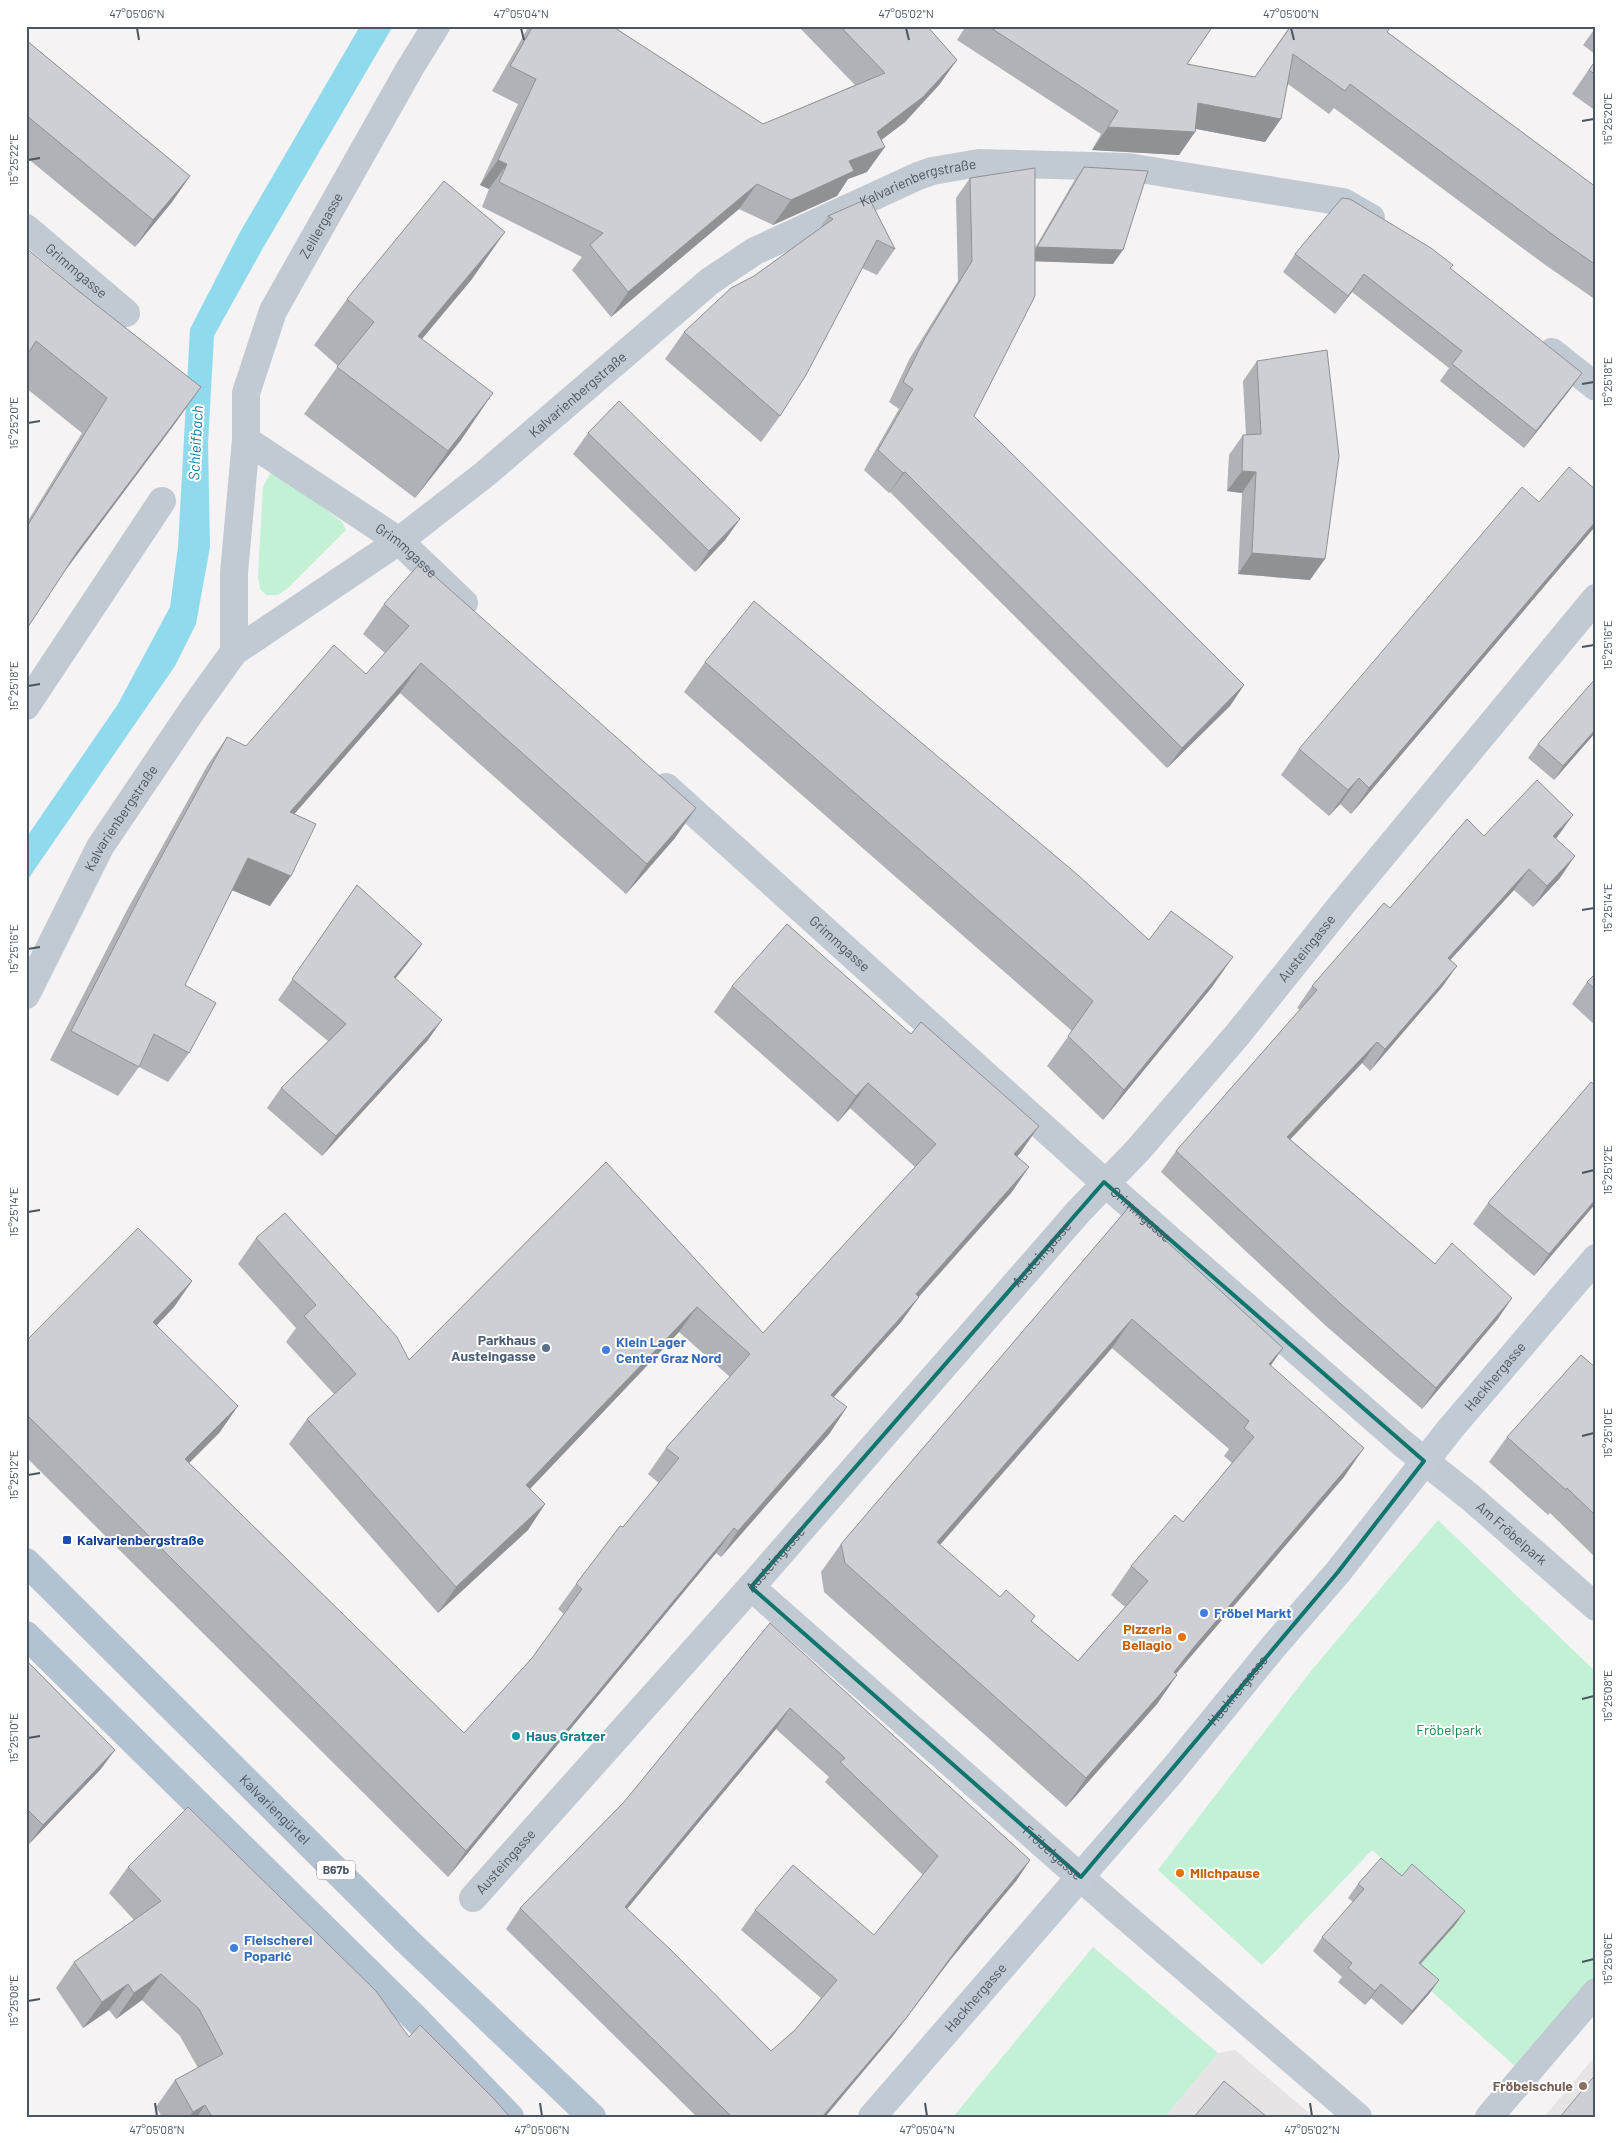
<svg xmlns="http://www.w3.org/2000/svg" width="1622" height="2143" font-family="Barlow,sans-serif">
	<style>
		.education { fill: #e6e4e5 }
		.green { fill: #c3f1d5 }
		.water { fill: #90daee }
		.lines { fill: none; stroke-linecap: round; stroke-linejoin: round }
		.minor { stroke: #c1cad2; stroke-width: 28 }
		.secondary { stroke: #c1cbd6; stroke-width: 28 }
		.primary { stroke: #b3c2d1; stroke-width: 28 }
		.wall { fill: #b0b2b7; fill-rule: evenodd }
		.shaded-wall { fill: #909195 }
		.building { fill: #cdcfd5; stroke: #909195; fill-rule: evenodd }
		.marked { fill: none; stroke: #0f766e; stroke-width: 4; stroke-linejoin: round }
		.ticks { fill: none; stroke: #4a5661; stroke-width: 2 }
		.service-dot { fill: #5c6f8a; stroke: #fff; stroke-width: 2 }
		.shop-dot { fill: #3f7fe0; stroke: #fff; stroke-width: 2 }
		.transit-dot { fill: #1a4fb4; stroke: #fff; stroke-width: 2 }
		.food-dot { fill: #e8710a; stroke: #fff; stroke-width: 2 }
		.culture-dot { fill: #0f9aa8; stroke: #fff; stroke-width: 2 }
		.education-dot { fill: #8d6e63; stroke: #fff; stroke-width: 2 }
		.labels { text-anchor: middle; stroke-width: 4; stroke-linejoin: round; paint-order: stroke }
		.shield { fill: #fff; stroke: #808990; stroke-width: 1 }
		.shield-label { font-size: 12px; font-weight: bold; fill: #4a5661 }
		.street-label { font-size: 14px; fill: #4a5661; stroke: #fff }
		.service-label { font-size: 14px; font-weight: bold; fill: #4e5e75; stroke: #fff; text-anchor: end }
		.shop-label { font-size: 14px; font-weight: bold; fill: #366cbe; stroke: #fff; text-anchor: start }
		.transit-label { font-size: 14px; font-weight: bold; fill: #164399; stroke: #fff; text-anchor: start }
		.food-label { font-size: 14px; font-weight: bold; fill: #c56008; stroke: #fff; text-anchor: end }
		.park-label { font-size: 14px; fill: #17864f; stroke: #fff }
		.culture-label { font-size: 14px; font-weight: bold; fill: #0d838f; stroke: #fff; text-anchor: start }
		.education-label { font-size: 14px; font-weight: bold; fill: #785e54; stroke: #fff; text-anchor: end }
		.water-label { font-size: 15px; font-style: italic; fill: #0c7c9b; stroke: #fff }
		.neatline { fill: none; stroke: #4a5661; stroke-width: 2 }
		.ticks-label { font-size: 12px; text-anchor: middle; fill: #4a5661 }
	</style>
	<rect width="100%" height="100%" fill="#f5f3f3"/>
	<path class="education" d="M1235 2050 1314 2117H1165L1218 2053Z
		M1596 2055V2117H1544Z"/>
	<path class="green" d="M272 470 280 474 342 522 346 530 288 588 278 595H266L260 589 258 577 263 487Z
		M1438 1520 1596 1672V1990L1525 2075 1412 1974 1403 1878 1372 1850 1262 1965 1158 1870 1311 1671Z
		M1093 1947 1218 2053 1165 2117H953Z"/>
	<path class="water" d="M360 26H393L263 248 214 336 208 444 210 547 196 624 175 666 26 882V838L118 704 170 607 178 547 190 329 239 234Z"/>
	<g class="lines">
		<g class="minor">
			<path id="s1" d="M26 228 126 313"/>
			<path d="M1552 352 1596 387"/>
			<path id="s2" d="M246 440 399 541 464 603"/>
			<path id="s3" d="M234 652V573L246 440V393L273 311 410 68 436 26"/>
			<path d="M26 706 162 501"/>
			<path id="s4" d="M666 787 1104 1182 1402 1443 1470 1497 1596 1607"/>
			<path id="s5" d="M26 995 100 847 193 709 234 652 399 541 485 474 710 281 755 251 918 176 932 171 979 163 1128 167 1343 202 1371 218"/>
			<path id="s6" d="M751 1587 1114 1907 1358 2117"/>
			<path id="s7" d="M473 1898 751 1587 1079 1211 1138 1150 1238 1034 1343 903 1596 598"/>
			<path d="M1489 2117 1596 1992"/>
		</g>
		<path class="secondary" id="s8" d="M872 2117 1171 1772 1274 1646 1338 1572 1451 1428 1596 1258"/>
		<g class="primary">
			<path id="s9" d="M26 1562 405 1939 592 2117"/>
			<path d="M26 1635 416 2019 510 2117"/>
		</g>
	</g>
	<path class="wall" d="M529 26H612L763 124 855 85 798 26H927L957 60 939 85 905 122 881 140 867 172 848 179 837 196 773 225 739 209 611 317 572 270 582 257 482 207 489 189 480 185 518 104 492 91Z
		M966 26H1213L1187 64 1255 77 1290 26 1387 32 1596 187V300L1544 264 1334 108 1329 114 1288 84 1265 142 1196 129 1195 132 1179 155 1092 150 1101 134 957 40Z
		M1596 27V55L1583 45Z
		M26 40 190 176 172 202 135 247 26 157Z
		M1596 59V111L1572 94Z
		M1084 167 1113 264 1035 261 974 416 1244 685 1230 706 1167 768 890 492 889 493 864 470 899 409 889 402 910 358 958 281 956 198 970 178 1035 248 1074 181Z
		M828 216 895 249 877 275 862 268 780 416 761 442 665 359 684 332 754 276 820 228Z
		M26 248 76 289 201 387 176 422 65 571 26 630V524L82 433 26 388Z
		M1295 254 1450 268 1569 391 1524 448 1440 381 1449 368 1352 292 1335 314 1283 272Z
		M472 279 422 339 461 440 415 498 304 414 338 366 314 345 347 299Z
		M1257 361 1310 580 1238 574 1242 493 1227 491 1229 455 1243 435H1246L1243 381Z
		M588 433 740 519 725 540 695 572 573 454Z
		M1596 490V525L1593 529 1351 814 1340 804 1329 816 1281 775 1299 749Z
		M384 604 675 838 626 894 400 693 294 814 270 906 232 890 185 985 189 1053 168 1082 139 1067 118 1096 50 1060 127 910 207 766 227 737 246 746 366 674 385 653 363 634Z
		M705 662 1149 940 1212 987 1103 1120 1047 1066 1072 1031 684 692Z
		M1596 678V735L1594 734 1554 780 1528 758 1538 744Z
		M1484 836H1558L1556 839 1560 878 1533 907 1514 890 1450 960 1457 966 1442 987 1370 1071 1362 1063 1290 1139 1435 1264 1512 1298 1497 1320 1422 1409 1326 1326 1161 1172 1176 1151 1300 1010 1297 1008 1312 986 1390 908Z
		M357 885 422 944 407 964 395 978 428 1040 322 1156 267 1108 281 1088 328 1041 278 1000Z
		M1596 973V1026L1572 1004 1587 982Z
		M732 986 911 1034 1039 1126 1017 1156 1029 1167 1011 1193 919 1297 901 1322 834 1397 830 1433 721 1557 716 1553 448 1877 26 1457V1341L192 1281 174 1307 157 1325 220 1432 189 1463 464 1733 532 1658 564 1614 558 1609 576 1584 659 1483 648 1474 666 1448 730 1377 679 1332 530 1489 545 1504 528 1530 438 1613 289 1444 307 1419 334 1394 286 1342 296 1328 238 1264 256 1238 409 1360 606 1162 763 1333 915 1167 850 1108 838 1122 714 1012Z
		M1596 1086V1203L1534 1276 1473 1224 1488 1203Z
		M1129 1207 1271 1366 1344 1477 1176 1674 1177 1675 1157 1704 1066 1807 824 1592 821 1572 841 1544ZM1112 1348 1229 1449 1224 1456 1232 1463 1183 1522 1131 1566 1111 1595 1125 1607 1078 1661 1031 1621 1000 1597 940 1545Z
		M1596 1368V1558L1550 1513 1548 1515 1489 1462 1507 1437Z
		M770 1623 1030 1860 1016 1881 951 1959 892 2037 825 2117H697L506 1929 520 1908 624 1802ZM776 1729 829 1777 825 1782 923 1875 874 1935 755 1910 741 1930 821 1998 795 2030 771 2051 627 1909Z
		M26 1660 115 1750 100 1770 28 1845 26 1843Z
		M128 1867 409 2037 510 2117H162L156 2107 175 2080 198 2068 180 2036 142 2000 116 2019 109 2010 83 2028 56 1988 74 1962 134 1920 109 1893Z
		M1402 1876 1465 1911 1455 1925 1421 1964 1439 1980 1429 1994 1402 2025 1371 1998 1365 2005 1338 1982 1342 1977 1313 1951 1322 1937 1353 1902 1348 1898 1358 1884Z"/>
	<path class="shaded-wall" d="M957 60 939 85 905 122 859 157 877 132Z
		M1198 103 1281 119 1265 142 1181 126Z
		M1108 127 1195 132 1179 155 1092 150Z
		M885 147 867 172 848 179 837 196 773 225 791 200 849 161Z
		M498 160 507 164 489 189 480 185Z
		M190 176 172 202 135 247 153 220Z
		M757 184 739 209 611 317 628 292Z
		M505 232 472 279 385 383 418 336Z
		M1037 247 1123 250 1113 264 1027 261Z
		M1364 274 1352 292 1335 314 1348 296Z
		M1582 373 1569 391 1524 448 1536 431Z
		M201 387 176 422 52 588 77 552Z
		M493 393 461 440 415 498 448 451Z
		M1242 471 1256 472 1242 493 1227 491Z
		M905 472 890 492 889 493 903 473Z
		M740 519 725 540 695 572 709 551Z
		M1596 521V525L1593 529 1351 814 1369 788Z
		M1252 553 1325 559 1310 580 1238 574Z
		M421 663 400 693 270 842 290 812Z
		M1244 685 1230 706 1167 768 1182 748Z
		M1596 729V732L1554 780 1563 766Z
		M1359 778 1340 804 1329 816 1348 790Z
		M696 808 675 838 626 894 647 864Z
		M1573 815 1558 836 1538 857 1553 836Z
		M1575 856 1560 878 1533 907 1547 886Z
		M248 858 291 876 270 906 227 888Z
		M1529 869 1514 890 1433 979 1448 958Z
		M422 944 407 964 380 998 394 977Z
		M1233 957 1212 987 1103 1120 1124 1090Z
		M1457 966 1442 987 1370 1071 1385 1049Z
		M442 1020 428 1040 322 1156 336 1136Z
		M1377 1042 1362 1063 1273 1158 1287 1137Z
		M868 1083 850 1108 838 1122 856 1096Z
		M1039 1126 1021 1152 997 1180 1014 1154Z
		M1029 1167 1011 1193 898 1320 916 1294Z
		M1596 1199V1203L1534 1276 1549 1254Z
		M192 1281 174 1307 135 1348 153 1322Z
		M919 1297 901 1322 813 1420 831 1395Z
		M1512 1298 1497 1320 1422 1409 1436 1388Z
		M697 1307 679 1332 509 1511 526 1485Z
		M1132 1319 1112 1348 917 1571 937 1542Z
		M1283 1348 1263 1377 1269 1364Z
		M238 1406 220 1432 167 1485 185 1459Z
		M847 1407 830 1433 721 1557 738 1531Z
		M1364 1448 1344 1477 1174 1676V1672L1194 1647Z
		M545 1504 528 1530 438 1613 456 1587Z
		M734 1528 716 1553 448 1877 466 1851Z
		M1177 1675 1157 1704 1066 1807 1086 1778Z
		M790 1708 776 1729 611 1928 625 1907Z
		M115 1750 100 1770 28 1845 43 1825Z
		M1030 1860 1016 1881 951 1959 892 2037 825 2117H822L965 1938Z
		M1465 1911 1455 1925 1409 1976 1419 1963Z
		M161 1974 142 2000 116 2019 134 1993Z
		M1439 1980 1429 1994 1402 2025 1412 2011Z
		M128 1984 109 2010 83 2028 102 2002Z
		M1381 1984 1371 1998 1365 2005 1375 1991Z
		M205 2105 197 2117H189L193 2112Z"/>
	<path class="building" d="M533 26H612L763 124 885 73 840 26H927L957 60 923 97 877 132 885 147 849 161 854 171 791 200 757 184 628 292 590 245 603 233 499 182 507 164 498 160 536 79 510 66Z
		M988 26H1213L1187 64 1255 77 1291 26H1391L1387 32 1596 187V265L1560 240 1350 84 1345 91 1293 54 1281 119 1198 103 1195 132 1108 127 1118 111Z
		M26 40 190 176 153 220 26 115Z
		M1596 60V75L1589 70Z
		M1084 167 1148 171 1123 250 1037 247Z
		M1035 168V296L974 416 1244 685 1182 748 905 472 903 473 878 450 913 389 903 382 925 338 972 261 970 178Z
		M444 181 505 232 418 336 493 393 448 451 337 367 374 322 347 299Z
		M869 198 895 249 877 240 806 375 780 416 684 332 731 288 754 276 833 219 828 216Z
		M1342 198 1350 199 1431 248 1453 265 1450 268 1582 373 1536 431 1452 364 1462 351 1364 274 1348 296 1295 254Z
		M26 248 76 289 201 387 77 552 26 630V528L107 398 36 341 29 352 26 350Z
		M1327 350 1339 456 1325 559 1252 553 1256 472 1242 471 1243 435 1261 434 1257 361Z
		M619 401 740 519 709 551 588 433Z
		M1569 467 1596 490V521L1369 788 1359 778 1348 790 1299 749 1522 487 1539 502Z
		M420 563 696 808 647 864 421 663 290 812 316 824 291 876 248 858 185 985 216 1003 189 1053 154 1034 139 1067 71 1031 148 881 227 737 246 746 334 645 366 674 409 626 384 604Z
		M754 601 1079 876 1149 940 1171 911 1233 957 1124 1090 1068 1036 1093 1001 705 662Z
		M1596 678V729L1563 766 1538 744Z
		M1537 780 1573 815 1553 836 1575 856 1547 886 1529 869 1448 958 1457 966 1385 1049 1377 1042 1287 1137 1435 1264 1452 1243 1512 1298 1436 1388 1341 1304 1176 1151 1317 990 1312 986 1384 903 1390 908 1467 819 1484 836Z
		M357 885 422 944 394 977 442 1020 336 1136 281 1088 346 1024 292 979Z
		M787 924 911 1034 921 1022 1039 1126 1014 1154 1029 1167 916 1294 919 1297 831 1395 847 1407 738 1531 734 1528 466 1851 26 1414V1341L138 1228 192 1281 153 1322 238 1406 185 1459 464 1733 532 1658 582 1589 576 1584 620 1526 623 1527 679 1458 666 1448 750 1354 697 1307 526 1485 545 1504 456 1587 307 1419 356 1374 304 1316 316 1305 256 1238 285 1213 397 1337 409 1360 606 1162 763 1333 936 1144 868 1083 856 1096 732 986Z
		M1596 973V990L1587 982Z
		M1591 1082 1596 1086V1199L1549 1254 1488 1203Z
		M1129 1207 1283 1348 1269 1364 1364 1448 1194 1647 1174 1672 1177 1675 1086 1778 845 1563 841 1544ZM1132 1319 1249 1421 1244 1428 1254 1437 1183 1522 1175 1515 1131 1566 1148 1581 1078 1661 1031 1621 1035 1616 1006 1590 1000 1597 937 1542Z
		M1581 1355 1596 1368V1516L1567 1488 1566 1490 1507 1437Z
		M770 1623 1030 1860 965 1938 907 2017 822 2117H732L520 1908 624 1802ZM790 1708 845 1758 840 1762 938 1856 874 1935 793 1865 755 1910 837 1980 795 2030 771 2051 671 1950 625 1907Z
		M26 1660 115 1750 43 1825 26 1808Z
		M188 1807 376 1991 409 2037 420 2025 492 2097 510 2117H212L205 2105 193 2112 175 2080 223 2054 199 2009 161 1974 134 1993 128 1984 102 2002 74 1962 161 1901 128 1867Z
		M1381 1858 1402 1876 1412 1864 1465 1911 1419 1963 1439 1980 1412 2011 1381 1984 1375 1991 1348 1968 1352 1963 1322 1937 1364 1889 1358 1884Z
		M1596 2074V2117H1560Z
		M1224 2081 1267 2117H1194Z"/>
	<path class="marked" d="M1104 1182 1424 1461 1338 1572 1081 1877 751 1587Z"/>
	<path class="ticks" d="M137 28 139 40M521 28 524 40M906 28 909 40M1291 28 1294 40M1582 121 1594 119M28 160 40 158M1582 384 1594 382M28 423 40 421M1582 647 1594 645M28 686 40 684M1582 910 1594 908M28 949 40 947M1582 1173 1594 1170M28 1212 40 1210M1582 1436 1594 1433M28 1475 40 1473M1582 1699 1594 1696M28 1738 40 1736M1582 1962 1594 1959M28 2001 40 1999M155 2103 157 2116M540 2103 542 2116M925 2103 927 2116M1310 2103 1312 2116"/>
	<circle class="service-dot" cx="546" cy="1348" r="5"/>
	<g class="shop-dot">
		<circle cx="606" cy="1350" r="5"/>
		<circle cx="1204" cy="1613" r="5"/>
		<circle cx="234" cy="1948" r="5"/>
	</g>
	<rect class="transit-dot" x="62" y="1535" width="10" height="10" rx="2.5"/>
	<g class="food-dot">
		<circle cx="1182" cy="1637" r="5"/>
		<circle cx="1180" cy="1873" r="5"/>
	</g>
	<circle class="culture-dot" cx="516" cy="1736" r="5"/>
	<circle class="education-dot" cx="1583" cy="2086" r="5"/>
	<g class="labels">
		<rect class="shield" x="317" y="1860.5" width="38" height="19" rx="4"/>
		<g class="shield-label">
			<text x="336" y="1874">B67b</text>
		</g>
		<g class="street-label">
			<text dy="5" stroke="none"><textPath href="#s5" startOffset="1238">Kalvarienbergstraße</textPath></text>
			<text dy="5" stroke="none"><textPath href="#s3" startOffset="444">Zeillergasse</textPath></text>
			<text dy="5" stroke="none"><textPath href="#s1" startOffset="66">Grimmgasse</textPath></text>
			<text dy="5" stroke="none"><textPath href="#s5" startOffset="832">Kalvarienbergstraße</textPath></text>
			<text dy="5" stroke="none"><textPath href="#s2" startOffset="195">Grimmgasse</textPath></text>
			<text dy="5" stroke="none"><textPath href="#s5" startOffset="201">Kalvarienbergstraße</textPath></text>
			<text dy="5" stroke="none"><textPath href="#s4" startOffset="234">Grimmgasse</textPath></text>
			<text dy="5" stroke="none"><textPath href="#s7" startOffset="1264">Austeingasse</textPath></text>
			<text dy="5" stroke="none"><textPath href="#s4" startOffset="639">Grimmgasse</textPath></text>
			<text dy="5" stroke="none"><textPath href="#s7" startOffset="859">Austeingasse</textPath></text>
			<text dy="5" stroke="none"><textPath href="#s8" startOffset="968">Hackhergasse</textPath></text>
			<text dy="5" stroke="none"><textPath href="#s4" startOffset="1128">Am Fröbelpark</textPath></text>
			<text dy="5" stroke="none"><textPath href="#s7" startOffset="454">Austeingasse</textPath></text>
			<text dy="5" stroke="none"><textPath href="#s8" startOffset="562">Hackhergasse</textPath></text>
			<text dy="5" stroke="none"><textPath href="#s9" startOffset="351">Kalvariengürtel</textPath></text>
			<text dy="5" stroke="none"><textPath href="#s6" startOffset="402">Fröbelgasse</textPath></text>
			<text dy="5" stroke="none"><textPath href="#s7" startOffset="49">Austeingasse</textPath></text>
			<text dy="5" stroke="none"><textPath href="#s8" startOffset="158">Hackhergasse</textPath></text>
		</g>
		<g class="service-label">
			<text x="536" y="1345">Parkhaus<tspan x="536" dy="16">Austeingasse</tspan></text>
		</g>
		<g class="shop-label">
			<text x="616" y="1347">Klein Lager<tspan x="616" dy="16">Center Graz Nord</tspan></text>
			<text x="1214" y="1618">Fröbel Markt</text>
			<text x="244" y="1945">Fleischerei<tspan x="244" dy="16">Poparić</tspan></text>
		</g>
		<g class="transit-label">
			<text x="77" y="1545">Kalvarienbergstraße</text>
		</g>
		<g class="food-label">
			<text x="1172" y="1634">Pizzeria<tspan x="1172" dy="16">Bellagio</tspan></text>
			<text x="1190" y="1878" text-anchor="start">Milchpause</text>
		</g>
		<g class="park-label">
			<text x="1449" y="1735">Fröbelpark</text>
		</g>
		<g class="culture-label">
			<text x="526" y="1741">Haus Gratzer</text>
		</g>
		<g class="education-label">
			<text x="1573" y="2091">Fröbelschule</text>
		</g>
		<g class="water-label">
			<text transform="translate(196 443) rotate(-87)" y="5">Schleifbach</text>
		</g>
	</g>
	<rect width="1622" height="2143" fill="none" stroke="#ffffff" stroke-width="55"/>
	<rect x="28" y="28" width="1566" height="2088" class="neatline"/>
	<g class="ticks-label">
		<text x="137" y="18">47°05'06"N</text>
		<text x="521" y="18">47°05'04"N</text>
		<text x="906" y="18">47°05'02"N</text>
		<text x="1291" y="18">47°05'00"N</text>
		<text transform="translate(1608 119) rotate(-90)" y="4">15°25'20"E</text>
		<text transform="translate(14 160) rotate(-90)" y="4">15°25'22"E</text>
		<text transform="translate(1608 382) rotate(-90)" y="4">15°25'18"E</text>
		<text transform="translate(14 423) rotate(-90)" y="4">15°25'20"E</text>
		<text transform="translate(1608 645) rotate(-90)" y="4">15°25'16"E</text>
		<text transform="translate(14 686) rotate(-90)" y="4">15°25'18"E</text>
		<text transform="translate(1608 908) rotate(-90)" y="4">15°25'14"E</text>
		<text transform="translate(14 949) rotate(-90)" y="4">15°25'16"E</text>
		<text transform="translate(1608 1170) rotate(-90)" y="4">15°25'12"E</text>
		<text transform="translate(14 1212) rotate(-90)" y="4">15°25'14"E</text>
		<text transform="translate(1608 1433) rotate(-90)" y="4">15°25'10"E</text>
		<text transform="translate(14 1475) rotate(-90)" y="4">15°25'12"E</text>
		<text transform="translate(1608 1696) rotate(-90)" y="4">15°25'08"E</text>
		<text transform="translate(14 1738) rotate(-90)" y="4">15°25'10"E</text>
		<text transform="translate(1608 1959) rotate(-90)" y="4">15°25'06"E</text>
		<text transform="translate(14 2001) rotate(-90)" y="4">15°25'08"E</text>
		<text x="157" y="2134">47°05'08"N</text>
		<text x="542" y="2134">47°05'06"N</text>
		<text x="927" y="2134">47°05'04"N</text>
		<text x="1312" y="2134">47°05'02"N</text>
	</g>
</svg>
